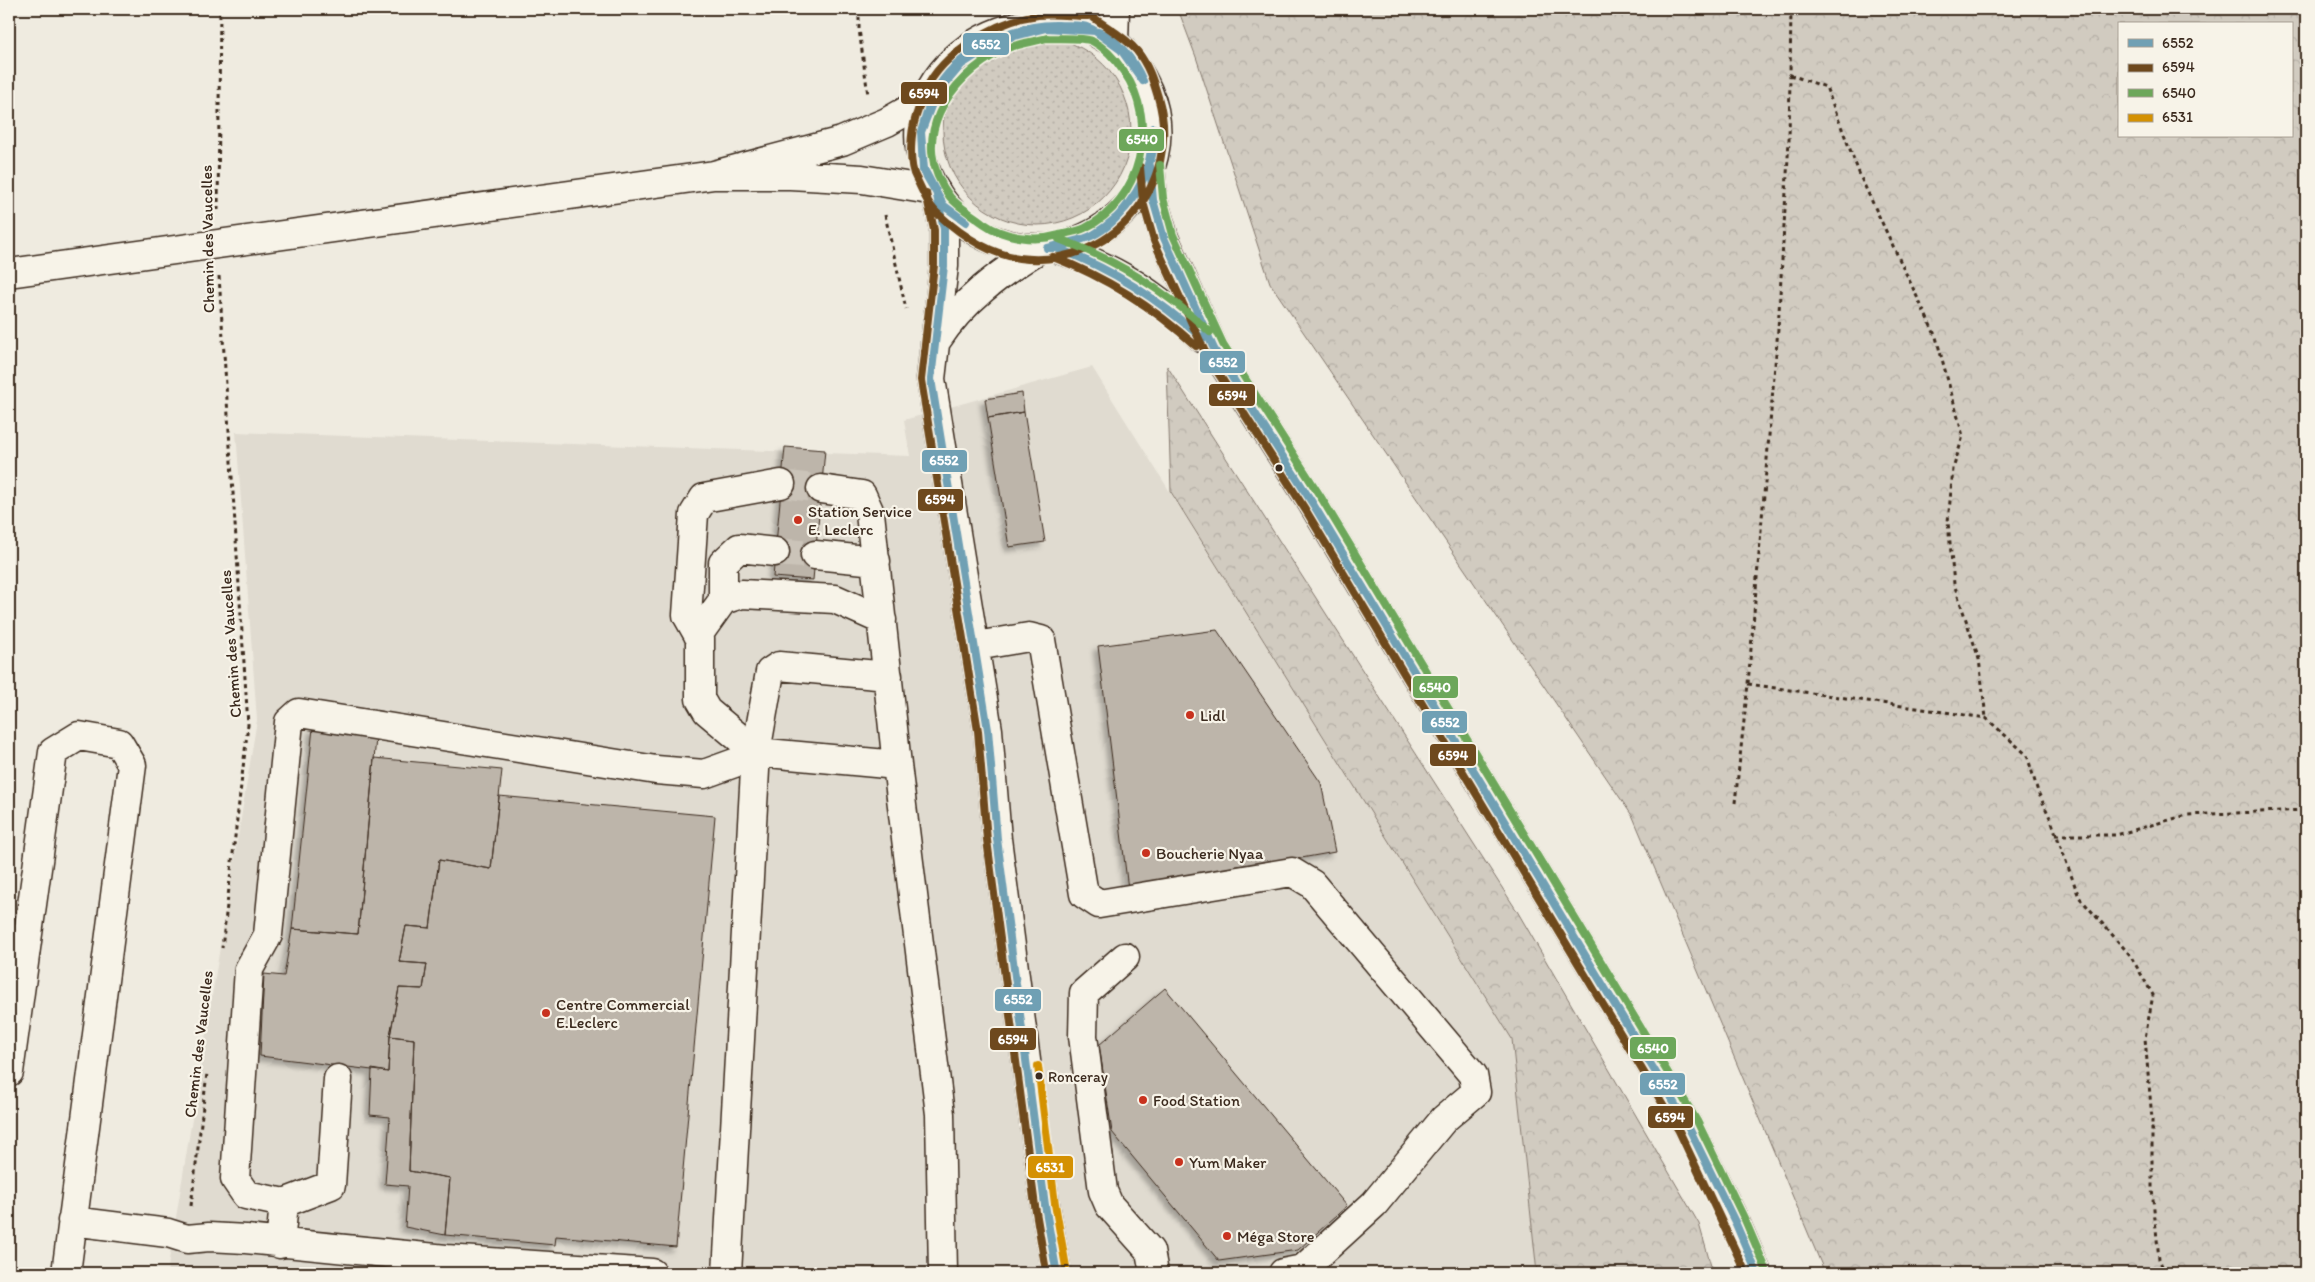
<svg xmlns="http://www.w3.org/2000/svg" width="2315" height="1282" font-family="Itim,sans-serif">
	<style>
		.built { fill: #e0dbd0 }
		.grass { fill: url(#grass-dots); stroke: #867a6f }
		.forest { fill: url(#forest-crowns); stroke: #867a6f; fill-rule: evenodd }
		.building { fill: #bdb5aa; stroke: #3b2a1e; filter: url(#shadow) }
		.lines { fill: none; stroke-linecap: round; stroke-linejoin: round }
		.minor-tunnel { stroke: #cbc4b9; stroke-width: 28; stroke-dasharray: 28 14; stroke-linecap: butt }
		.minor-casing { stroke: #3b2a1e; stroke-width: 31 }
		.major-casing { stroke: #3b2a1e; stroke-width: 31 }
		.path { stroke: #3b2a1e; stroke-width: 3; stroke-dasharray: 4 4; stroke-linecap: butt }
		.minor { stroke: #f7f3e8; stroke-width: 28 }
		.major { stroke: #f7f3e8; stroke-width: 28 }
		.bus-1-casing { stroke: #f7f3e8; stroke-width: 11 }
		.bus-2-casing { stroke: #f7f3e8; stroke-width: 11 }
		.bus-3-casing { stroke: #f7f3e8; stroke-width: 11 }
		.bus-4-casing { stroke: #f7f3e8; stroke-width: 11 }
		.bus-1 { stroke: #70a0b4; stroke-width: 8 }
		.bus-2 { stroke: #6e491e; stroke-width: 8 }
		.bus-3 { stroke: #6da75a; stroke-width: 8 }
		.bus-4 { stroke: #d49102; stroke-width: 8 }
		.bus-dot { fill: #3b2a1e; stroke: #f7f3e8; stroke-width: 2 }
		.poi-dot { fill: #c8321e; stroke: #f7f3e8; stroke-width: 2 }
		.labels { text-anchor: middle; stroke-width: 4.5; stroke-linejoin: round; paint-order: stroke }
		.bus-label { font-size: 15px; fill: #3b2a1e; stroke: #f7f3e8; text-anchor: start }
		.street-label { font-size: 16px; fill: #3b2a1e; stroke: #f7f3e8 }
		.poi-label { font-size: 16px; fill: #3b2a1e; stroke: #f7f3e8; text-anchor: start }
		.line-badge { stroke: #f7f3e8; stroke-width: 2 }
		.badge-label { font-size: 14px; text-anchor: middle; font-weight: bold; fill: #fff }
	</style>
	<defs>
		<pattern id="grass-dots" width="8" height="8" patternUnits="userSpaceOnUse" patternTransform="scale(1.25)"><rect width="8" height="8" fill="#d1cbc0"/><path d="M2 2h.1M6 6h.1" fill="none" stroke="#b4aea5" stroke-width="1.8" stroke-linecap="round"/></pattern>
		<pattern id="forest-crowns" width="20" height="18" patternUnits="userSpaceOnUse" patternTransform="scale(1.25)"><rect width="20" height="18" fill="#d1cbc0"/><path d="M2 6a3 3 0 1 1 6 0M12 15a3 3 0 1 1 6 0" fill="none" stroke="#b4aea5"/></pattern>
		<filter id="shadow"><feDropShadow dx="-4.5" dy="4.5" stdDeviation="2.5" flood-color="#0004"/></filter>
	</defs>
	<rect width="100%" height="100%" fill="#efebe0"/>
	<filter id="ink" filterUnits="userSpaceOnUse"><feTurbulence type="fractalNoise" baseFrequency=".02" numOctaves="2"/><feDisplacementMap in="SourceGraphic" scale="10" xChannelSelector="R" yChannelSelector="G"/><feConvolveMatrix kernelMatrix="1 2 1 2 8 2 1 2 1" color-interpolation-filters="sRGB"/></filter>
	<g filter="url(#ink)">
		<path class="built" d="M1092 367 1512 1039 1537 1273H167L257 720 236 432 910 456 904 420Z"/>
		<path class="grass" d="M943 131a94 94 0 1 1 188 0a94 94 0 1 1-188 0Z"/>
		<path class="forest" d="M1178 9H2306V1273H1825L1633 817 1270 283 1196 57ZM2119 24H2291V136H2119Z
			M1167 366 1517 911 1699 1224 1713 1273H1537L1512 1039 1171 492Z"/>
		<path class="building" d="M1022 393 1024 412 988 418 985 399Z
			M1024 412 1045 542 1009 547 988 418Z
			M785 447 825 450 813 580 773 577Z
			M1217 630 1321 783 1335 852 1128 889 1098 646Z
			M313 728 376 738 358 934 292 929Z
			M374 758 502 770 491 869 439 860 430 928 406 926 399 962 427 964 423 989 399 988 390 1036 388 1072 260 1056 264 974 284 976 292 929 358 934Z
			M499 796 715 816 676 1247 556 1236 555 1245 445 1235 450 1178 409 1171 414 1039 390 1036 399 988 423 989 427 964 399 962 406 926 430 928 439 860 491 869Z
			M1165 988 1347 1206 1298 1250 1219 1261 1112 1132 1099 1045Z
			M390 1036 414 1039 409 1171 450 1178 445 1235 405 1227 408 1186 385 1184 390 1117 370 1115 372 1069 388 1072Z"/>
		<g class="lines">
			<path class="minor-tunnel" d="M781 484 821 489
				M775 552 815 555"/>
			<g class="minor-casing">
				<path id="minor" d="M1114 43 1115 9
					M714 175H790L862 179 936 191 944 229V266L931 379 988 730 997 839 1045 1205 1056 1269
					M9 273 714 175 842 141 887 122 924 101
					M937 340C962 301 1000 273 1039 249
					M781 484 704 498 694 514 687 615 700 638V699L707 711 756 752 897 765 940 1114 943 1273
					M821 489 862 495 870 513 897 765
					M815 555 876 561
					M723 600 742 594 835 599 882 620
					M698 635 723 600V563L739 548 775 552
					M976 646 1029 637 1041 640 1084 894 1099 904 1292 872 1312 884 1473 1075 1476 1092 1444 1119 1374 1204 1303 1269 1283 1273
					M1125 957 1084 993 1083 1036 1103 1191 1109 1205 1150 1251 1154 1273
					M9 1072 53 752 79 736 119 743 132 765 66 1273
					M284 1203 246 1195 235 1179 249 969 268 935 289 722 299 713 656 770 704 774 740 761 756 752
					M72 1221 168 1233 187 1239 209 1237 246 1239 446 1259 652 1273
					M280 1244 284 1203 331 1185 338 1079
					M727 1273 756 752 770 672 779 666 888 676"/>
			</g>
			<g class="major-casing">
				<path id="major" d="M1079 9C1081 14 1084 22 1087 26 1093 32 1110 39 1119 47 1132 59 1141 75 1148 91 1185 180 1094 269 1005 244 980 237 957 221 941 199 872 101 979 0 1088 26
					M1150 166 1153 200 1164 238 1214 349 1313 504 1688 1126 1736 1224 1757 1273
					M1056 248C1118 269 1155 294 1202 338"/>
			</g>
			<path class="path" d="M859 9V29L868 95
				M1790 75 1826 87 1861 178 1936 337 1963 436 1953 469 1948 522 1954 584 1979 659 1986 718
				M218 210 220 9
				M885 215 906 309
				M219 276 248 725 222 948
				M1748 684 1986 718 2027 755 2038 792 2051 820 2079 897 2130 955 2153 995 2145 1038 2152 1119V1189L2159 1259 2165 1273
				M1735 803 1748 684 1778 329 1789 140 1791 9
				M2055 835H2116L2187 815 2306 810
				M191 1206 207 1073"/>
			<use href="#minor" class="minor"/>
			<use href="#major" class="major"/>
			<g class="bus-1-casing">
				<path id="bus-1" d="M1095 31C1116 36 1135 62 1143 81
					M1095 31 1121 50 1143 81
					M921 132 924 169 943 205 966 222
					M921 132 923 170 944 206 966 222
					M921 132C925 120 928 106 934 95 954 53 1012 24 1058 25 1070 26 1084 23 1095 31
					M921 132 935 96 962 64 1000 40 1046 28 1095 31
					M1150 166 1153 200 1164 238 1214 349 1313 504 1688 1126 1736 1224 1757 1273
					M936 191 944 229V266L931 379 988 730 997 839 1045 1205 1056 1269
					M1086 238C1118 227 1144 186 1152 155 1154 147 1153 137 1153 128
					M1086 238C1094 236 1100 230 1106 226 1139 202 1152 167 1153 128
					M1047 248 1086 238
					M1047 248H1056L1086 238
					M1056 248C1113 269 1158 299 1203 339"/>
			</g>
			<g class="bus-2-casing">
				<path id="bus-2" d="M1088 16C1072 16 1054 13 1038 15 997 20 942 53 925 91 921 99 919 108 916 116 911 131 908 164 916 178 922 189 928 206 938 214 960 234 989 254 1019 258 1110 270 1184 185 1158 97 1153 80 1148 65 1137 51 1124 36 1109 29 1094 18
					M1140 167 1143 202 1154 241 1206 354 1305 509 1679 1131 1746 1273
					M926 193 934 230V265L921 380 978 731 987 840 1035 1206 1046 1271
					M1053 257C1108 278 1153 307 1196 346"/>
			</g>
			<g class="bus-3-casing">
				<path id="bus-3" d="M1047 38C1058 39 1083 37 1092 41 1106 48 1116 60 1124 72 1159 122 1142 201 1085 228 1077 232 1067 233 1059 235 1035 242 1004 238 983 223 973 215 958 207 950 197 907 140 947 78 1003 50 1016 44 1033 42 1047 38Z
					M1160 165 1163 198 1173 235 1223 344 1322 499 1697 1121 1745 1220 1766 1269
					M1059 239C1117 260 1164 290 1210 332"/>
			</g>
			<g class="bus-4-casing">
				<path id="bus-4" d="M1038 1066 1055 1204 1066 1267"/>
			</g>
			<use href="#bus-1" class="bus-1"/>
			<use href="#bus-2" class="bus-2"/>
			<use href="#bus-3" class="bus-3"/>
			<use href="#bus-4" class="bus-4"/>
		</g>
	</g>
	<g class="bus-dot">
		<circle cx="1279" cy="468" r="4.5"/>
		<circle cx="1039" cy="1076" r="4.5"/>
	</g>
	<g class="poi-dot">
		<circle cx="798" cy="520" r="5"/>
		<circle cx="1190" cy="715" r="5"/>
		<circle cx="1146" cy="853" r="5"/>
		<circle cx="546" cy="1013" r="5"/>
		<circle cx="1143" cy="1100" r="5"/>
		<circle cx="1179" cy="1162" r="5"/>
		<circle cx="1227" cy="1236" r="5"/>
	</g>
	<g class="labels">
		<g class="bus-label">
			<text x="1048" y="1082">Ronceray</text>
		</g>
		<g class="street-label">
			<text transform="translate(207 239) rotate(-91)" y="6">Chemin des Vaucelles</text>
			<text transform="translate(230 644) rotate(-94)" y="6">Chemin des Vaucelles</text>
			<text transform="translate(198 1044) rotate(-83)" y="6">Chemin des Vaucelles</text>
		</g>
		<g class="poi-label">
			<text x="808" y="517">Station Service<tspan x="808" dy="18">E. Leclerc</tspan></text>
			<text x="1200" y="721">Lidl</text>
			<text x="1156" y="859">Boucherie Nyaa</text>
			<text x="556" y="1010">Centre Commercial<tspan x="556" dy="18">E.Leclerc</tspan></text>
			<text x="1153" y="1106">Food Station</text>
			<text x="1189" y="1168">Yum Maker</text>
			<text x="1237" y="1242">Méga Store</text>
		</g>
	</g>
	<g class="line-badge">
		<rect x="962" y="32" width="48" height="24" rx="5" fill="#70a0b4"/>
		<rect x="900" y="81" width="48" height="24" rx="5" fill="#6e491e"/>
		<rect x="1118" y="128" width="47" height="24" rx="5" fill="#6da75a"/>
		<rect x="1199" y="350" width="47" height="24" rx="5" fill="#70a0b4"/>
		<rect x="1208" y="383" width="48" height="24" rx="5" fill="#6e491e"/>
		<rect x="921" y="449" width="47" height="24" rx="5" fill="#70a0b4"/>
		<rect x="917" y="488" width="47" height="24" rx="5" fill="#6e491e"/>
		<rect x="1412" y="675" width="47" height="24" rx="5" fill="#6da75a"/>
		<rect x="1421" y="710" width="47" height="24" rx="5" fill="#70a0b4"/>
		<rect x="1429" y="743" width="48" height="24" rx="5" fill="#6e491e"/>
		<rect x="994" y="988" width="48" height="24" rx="5" fill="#70a0b4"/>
		<rect x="989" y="1027" width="48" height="24" rx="5" fill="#6e491e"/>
		<rect x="1629" y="1036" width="48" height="24" rx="5" fill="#6da75a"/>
		<rect x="1639" y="1072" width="47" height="24" rx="5" fill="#70a0b4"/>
		<rect x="1647" y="1105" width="47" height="24" rx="5" fill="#6e491e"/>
		<rect x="1027" y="1155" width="47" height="24" rx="5" fill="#d49102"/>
	</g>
	<g class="badge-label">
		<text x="986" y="49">6552</text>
		<text x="924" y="98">6594</text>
		<text x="1142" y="144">6540</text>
		<text x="1223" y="367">6552</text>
		<text x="1232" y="400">6594</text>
		<text x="944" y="465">6552</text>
		<text x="940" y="504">6594</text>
		<text x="1435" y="692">6540</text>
		<text x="1445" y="727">6552</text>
		<text x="1453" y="760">6594</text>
		<text x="1018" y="1004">6552</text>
		<text x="1013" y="1044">6594</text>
		<text x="1653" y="1053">6540</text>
		<text x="1663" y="1089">6552</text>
		<text x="1670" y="1122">6594</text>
		<text x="1050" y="1172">6531</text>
	</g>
	<rect width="2315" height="1282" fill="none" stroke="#f7f3e8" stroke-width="30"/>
	<rect x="15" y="15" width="2285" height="1252" fill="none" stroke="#3b2a1e" stroke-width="2" filter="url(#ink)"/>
	<rect x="2118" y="22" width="175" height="115" fill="#f7f3e8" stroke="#aca397"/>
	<rect x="2128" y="39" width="25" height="8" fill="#70a0b4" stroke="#aca397"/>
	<text x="2162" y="48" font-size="15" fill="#3b2a1e">6552</text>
	<rect x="2128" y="64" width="25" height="8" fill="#6e491e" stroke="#aca397"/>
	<text x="2162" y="72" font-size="15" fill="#3b2a1e">6594</text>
	<rect x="2128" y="89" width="25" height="8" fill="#6da75a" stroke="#aca397"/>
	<text x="2162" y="98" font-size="15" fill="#3b2a1e">6540</text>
	<rect x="2128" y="114" width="25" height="8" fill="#d49102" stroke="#aca397"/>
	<text x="2162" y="122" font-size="15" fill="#3b2a1e">6531</text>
</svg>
